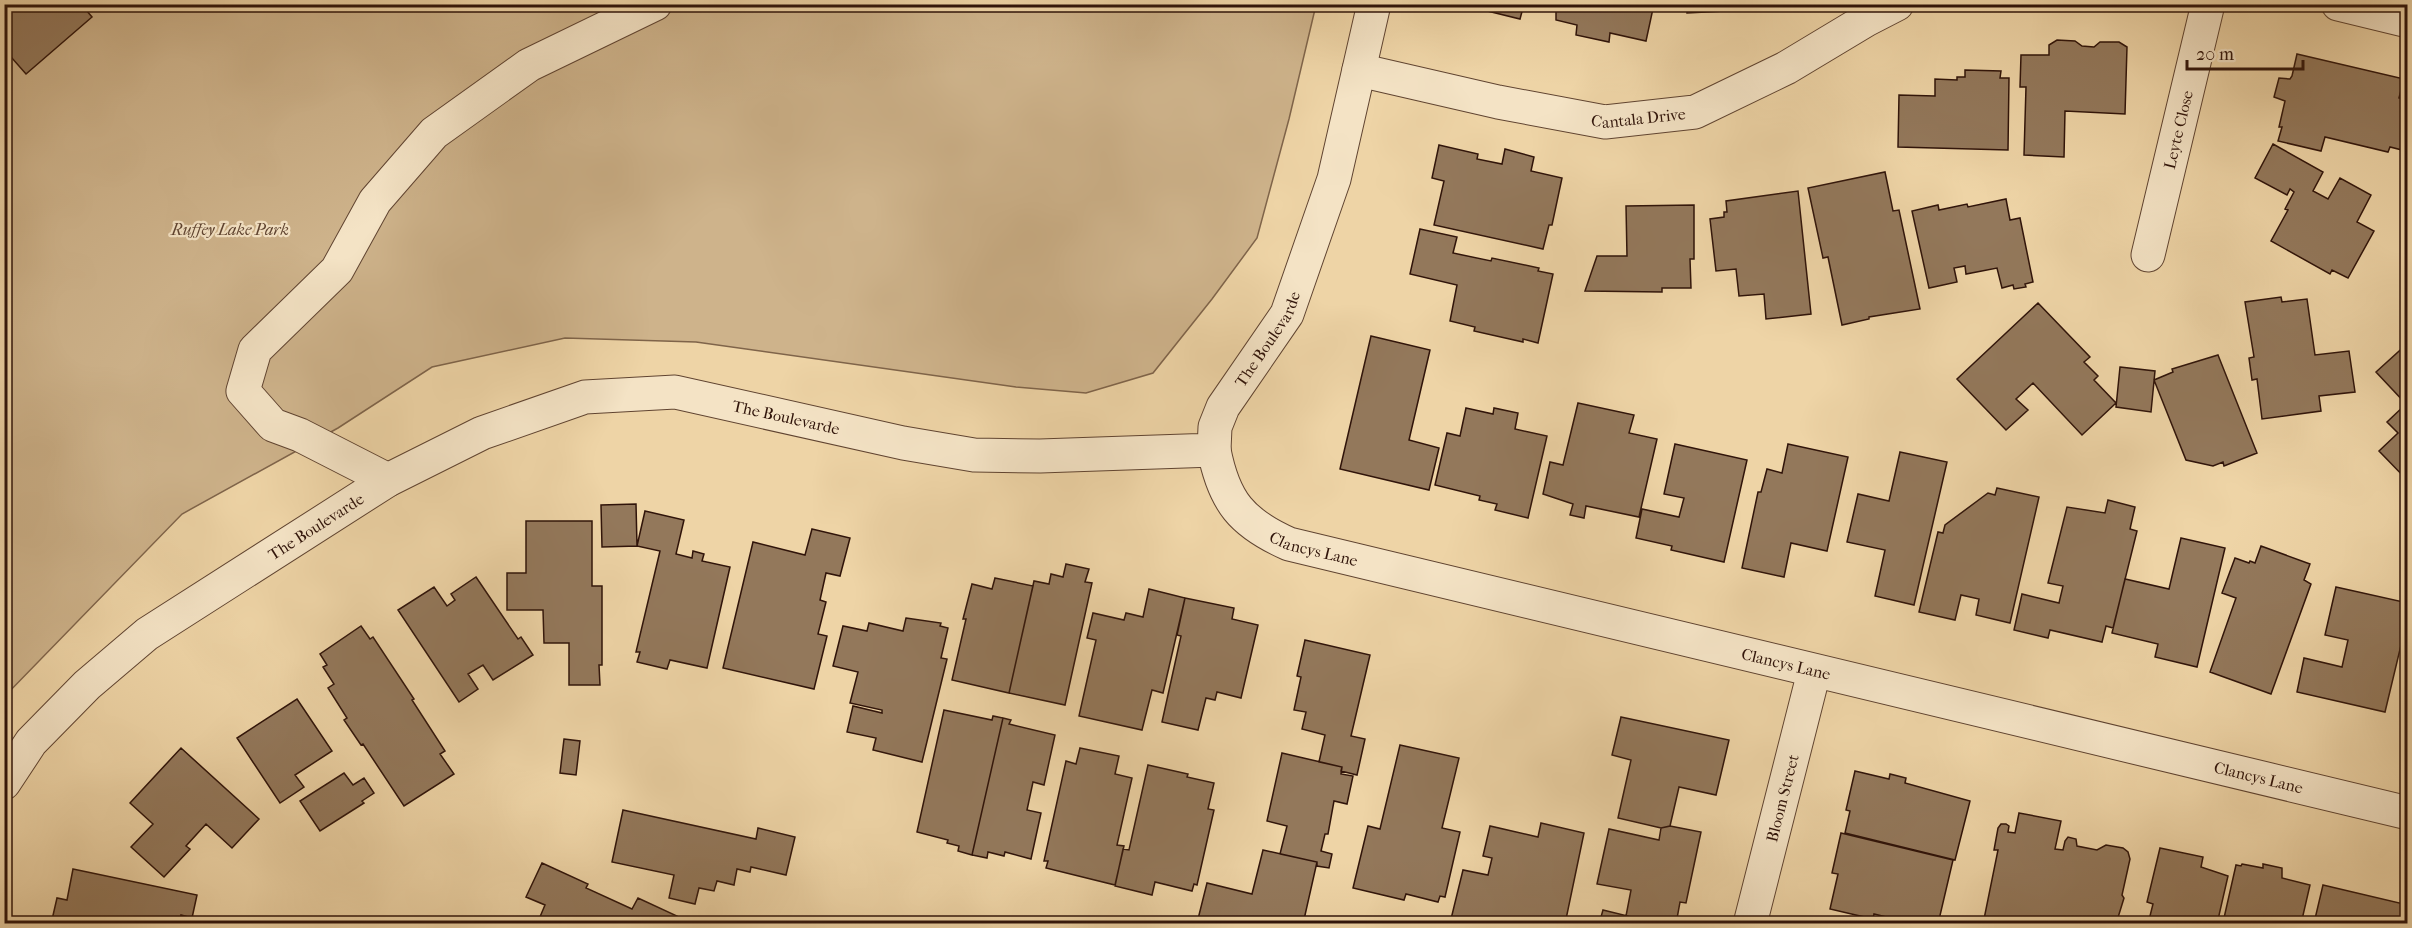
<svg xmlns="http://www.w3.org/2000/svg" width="2412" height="928" font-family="'IM FELL French Canon',serif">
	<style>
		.green { fill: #ceb38b; stroke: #7f644a; stroke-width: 1.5 }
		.building { fill: #93785b; stroke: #30140a; stroke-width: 1.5 }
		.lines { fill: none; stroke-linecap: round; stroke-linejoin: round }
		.minor-casing { stroke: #604431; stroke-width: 35 }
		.minor { stroke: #f4e3c5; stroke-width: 33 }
		.labels { text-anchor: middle; stroke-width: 4.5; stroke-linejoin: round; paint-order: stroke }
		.street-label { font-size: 16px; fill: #30140a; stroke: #f4e3c5 }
		.park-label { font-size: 16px; font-style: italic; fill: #5f4431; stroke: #f4e3c5 }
	</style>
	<rect width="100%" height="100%" fill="#eed4a6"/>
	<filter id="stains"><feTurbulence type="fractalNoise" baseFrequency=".00333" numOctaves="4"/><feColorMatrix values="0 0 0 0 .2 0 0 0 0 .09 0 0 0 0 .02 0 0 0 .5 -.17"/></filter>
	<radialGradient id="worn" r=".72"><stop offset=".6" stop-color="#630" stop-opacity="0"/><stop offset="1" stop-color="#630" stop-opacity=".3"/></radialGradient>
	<path class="green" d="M5 5H1316L1289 119 1257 238 1212 299 1153 373 1086 393 1016 387 696 342 565 338 432 367 338 428 182 514 5 696Z"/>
	<path class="building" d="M4 4H81L92 17 26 74 4 49Z
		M1459 4H1524L1520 19Z
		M1556 4H1654L1646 41 1610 33 1609 42 1576 35 1577 25 1556 20Z
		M1680 4H1725V11L1687 13V10H1681Z
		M2057 40 2075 41 2082 46 2094 47 2100 42H2119L2127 47 2125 114 2065 111 2064 157 2024 155 2026 87H2020L2021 55H2049V45Z
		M2297 54 2404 79 2399 98 2408 100V126L2402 150 2390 147 2388 152 2325 137 2321 151 2278 141 2282 127H2279L2285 101 2274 97 2279 78 2290 79 2292 76Z
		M1965 70 2001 71 2000 78H2009L2008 150 1898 147 1899 95 1935 96V79L1957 80V77H1965Z
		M2273 144 2323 172 2313 191 2328 199 2340 178 2371 195 2357 222 2374 231 2348 278 2332 270 2330 274 2271 241 2288 210 2285 209 2294 192 2290 189 2287 195 2255 178Z
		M1439 145 1478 154 1477 159 1502 164 1505 149 1534 157 1531 171 1562 178 1552 225H1549L1543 249 1434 225 1444 181 1432 178Z
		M1885 172 1893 211 1899 210 1920 309 1869 317V319L1842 325 1828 257 1823 258 1808 188Z
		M1798 191 1811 314 1766 319 1764 294 1739 296 1736 269 1716 271 1710 219 1724 217V212H1727L1726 201Z
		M2006 199 2010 220 2020 218 2033 282 2025 284 2026 287 2014 289 2013 285 2002 288 1997 268 1966 274 1965 266 1954 268 1957 282 1929 288 1912 211 1938 205 1939 210 1967 204 1968 207Z
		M1694 205V259H1690L1691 288H1662V292L1585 291 1597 256H1627L1626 206Z
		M1420 229 1457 237 1453 253 1491 261 1492 258 1539 268 1538 271 1553 274 1538 343 1523 339V342L1474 331 1475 327 1450 321 1457 285 1410 274Z
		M2402 259H2408V305H2402Z
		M2281 297 2282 302 2307 299 2315 355 2349 351 2355 392 2319 396 2321 411 2262 419 2257 379 2252 380 2249 358 2254 357 2245 302Z
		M2038 303 2090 357 2084 362 2098 376 2094 380 2116 403 2082 435 2033 383 2016 399 2028 410 2006 430 1957 379Z
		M1371 336 1430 350 1409 440 1439 448 1429 490 1340 469Z
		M2408 343V481L2379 451 2398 433 2387 422 2406 404 2376 372Z
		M2218 355 2257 453 2224 466 2223 462 2213 466 2186 460 2154 380 2173 372 2172 369Z
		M2120 367 2155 371 2151 412 2116 407Z
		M1578 403 1634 415 1629 433 1657 439 1639 517 1586 506 1584 518 1570 515 1573 504 1543 494 1550 462 1563 465Z
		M1466 408 1493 414 1494 408 1518 413 1515 429 1547 436 1528 518 1495 510 1497 504 1479 500 1480 496 1435 485 1447 433 1460 436Z
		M1675 444 1747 460 1724 562 1671 550 1672 546 1636 538 1642 509 1679 517 1684 498 1664 494Z
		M1788 444 1848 457 1827 551 1791 543 1784 577 1742 568 1758 492H1761L1767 469 1782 473Z
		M1900 452 1947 462 1914 605 1875 596 1885 550 1847 542 1858 494 1889 501Z
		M1997 488 2039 497 2010 623 1976 615 1979 599 1961 595 1955 620 1919 612 1938 532 1943 533 1945 525 1988 493 1995 495Z
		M2108 500 2135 507 2130 529 2137 531 2113 628 2106 626 2102 642 2050 630 2048 638 2014 630 2022 594 2059 603 2063 586 2048 583 2067 507 2105 513Z
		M636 504 637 546 602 547 601 505Z
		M645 511 684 520 676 554 692 558 693 551 704 554 702 561 730 567 707 668 670 660 667 669 637 662 640 652H636L660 551 637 546Z
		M526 521H592V586H602V665H599L600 685H569V643H544L543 610H507V573H526Z
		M812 529 850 538 840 576 826 573 820 600 826 602 818 634 827 636 814 689 723 668 753 542 805 555Z
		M2181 538 2225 548 2197 667 2155 657 2158 644 2112 633 2125 579 2169 589Z
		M2261 546 2310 564 2304 580 2311 584 2271 694 2210 672 2236 598 2222 593 2235 558 2249 563 2250 561 2255 563Z
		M1066 564 1089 569 1085 582 1092 583 1065 705 1009 693 1034 581 1049 584 1051 574 1063 577Z
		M476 577 518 639 521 637 533 655 493 680 483 665 468 674 478 689 459 702 398 610 434 587 447 606 455 600 451 594Z
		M995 578 1033 586 1009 693 952 680 966 619H963L972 584 992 589Z
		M2336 587 2408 603V616L2385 712 2297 692 2304 658 2342 667 2348 640 2325 635Z
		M1149 589 1185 598 1163 693 1152 690 1142 730 1079 716 1096 640 1087 638 1093 613 1124 620 1126 613 1143 617Z
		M1185 598 1234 608 1232 619 1258 625 1241 698 1217 692 1215 700 1206 698 1198 730 1162 722 1181 636 1177 635Z
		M906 618 941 623 940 626 948 628 941 658 947 659 922 762 873 750 876 738 847 732 853 706 882 713V710L850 703 858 672 833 666 843 626 867 631 869 623 903 631Z
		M361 626 370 639 373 637 414 699 412 700 445 751 440 754 454 774 404 806 363 744 361 745 344 720 347 718 328 688 334 684 323 667 327 665 320 654Z
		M1305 640 1370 655 1351 736 1365 739 1357 775 1341 771 1342 767 1319 762 1325 735 1302 729 1306 712 1294 710 1301 677 1297 676Z
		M297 699 332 751 295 775 304 787 280 803 237 738Z
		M944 710 992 720 993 716 1003 718 972 855 958 851 959 846 947 843 948 840 917 832Z
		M1621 717 1729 740 1716 795 1679 787 1670 826 1661 828 1618 818 1631 760 1612 755Z
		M1003 718 1011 720 1009 724 1055 735 1044 785 1033 782 1027 810 1041 813 1031 859 1005 852 1004 856 988 852 987 858 972 855Z
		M564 739 580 741 576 775 560 773Z
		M1400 745 1459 758 1442 828 1460 832 1445 897 1440 896 1438 902 1406 894 1404 900 1353 888 1368 826 1380 829Z
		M181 748 259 819 232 848 206 824 186 846 190 849 164 877 131 847 153 824 130 803Z
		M1080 748 1119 756 1115 774 1132 778 1117 845 1124 846 1115 885 1046 868 1048 861H1044L1066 761 1076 764Z
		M1282 753 1342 767 1341 774 1353 776 1347 804 1334 801 1328 834H1325L1321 851 1332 854 1329 868 1317 866V862L1280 854 1287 826 1267 821Z
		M1148 765 1188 774 1187 777 1214 783 1208 809 1214 810 1197 885 1194 884 1192 891 1155 882 1152 895 1115 886 1123 849 1129 850Z
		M1855 771 1889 779 1890 774 1906 778 1905 783 1970 801 1955 860 1845 833 1850 811 1846 810Z
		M344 773 353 785 364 778 374 793 362 801 364 803 320 831 300 801Z
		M623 810 756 839 758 828 795 837 786 875 751 867 750 872 737 869 734 885 717 881 714 891 699 888 695 904 669 898 674 875 612 862Z
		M2019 813 2061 821 2055 849 2063 850 2065 841 2068 837 2076 839 2077 846 2097 850 2106 845 2123 848 2128 852 2130 859 2122 895 2124 898 2116 924H1983L1998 850H1994L1998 828 2001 824H2006L2009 826 2008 832 2015 833Z
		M1541 823 1584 833 1565 924H1453L1454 919H1451L1463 870 1488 875 1492 858 1483 856 1490 826 1538 837Z
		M1670 826 1701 832 1686 903 1680 902 1676 924 1640 921V919L1626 916 1631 890 1597 884 1609 829 1659 840 1661 828Z
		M1841 833 1953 860 1938 924H1914L1874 914 1873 919 1830 909 1838 874 1832 873Z
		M2160 848 2203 857 2201 867 2228 876 2217 924H2148L2153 904 2147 902Z
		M1263 850 1317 862 1303 924 1197 923 1207 883 1252 894Z
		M542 863 588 884 586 888 632 909 638 898 677 916 673 924H537L545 905 526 897Z
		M2242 864 2263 868V864L2282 868V878L2310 885 2301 924H2227L2228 918H2224L2236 865 2241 866Z
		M73 869 197 895 192 918 181 915 179 924H51L57 898 67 900Z
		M2323 885 2408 905V924L2314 923Z
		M1603 910 1640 919V921L1649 924H1599Z
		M240 917 254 924H237Z"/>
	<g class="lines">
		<g class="minor-casing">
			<g id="minor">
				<path d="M2338 4 2408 21"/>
				<path id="s1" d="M1359 70 1498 102 1605 122 1695 112 1786 68 1866 20 1897 4"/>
				<path id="s2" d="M2148 255 2208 4"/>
				<path id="s3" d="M1214 450C1224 502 1242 523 1289 544L2408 813"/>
				<path d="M388 480 300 435 273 425 243 391 255 350 337 270 375 201 434 133 529 65 655 4"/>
				<path id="s4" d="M4 783 31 742 87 685 147 634 388 480 482 433 585 397 675 392 903 443 974 455 1040 456 1214 450 1215 427 1223 407 1287 314 1334 179 1374 4"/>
				<path id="s5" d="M1750 924 1814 672"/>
			</g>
		</g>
		<use href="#minor" class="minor"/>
	</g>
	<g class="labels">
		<g class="street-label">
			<text dy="6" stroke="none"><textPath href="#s1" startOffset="285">Cantala Drive</textPath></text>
			<text dy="6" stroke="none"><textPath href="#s2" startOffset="129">Leyte Close</textPath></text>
			<text dy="6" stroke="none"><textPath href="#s4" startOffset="1470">The Boulevarde</textPath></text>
			<text dy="6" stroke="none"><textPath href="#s4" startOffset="912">The Boulevarde</textPath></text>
			<text dy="6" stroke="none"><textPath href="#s4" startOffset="408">The Boulevarde</textPath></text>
			<text dy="6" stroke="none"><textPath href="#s3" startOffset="152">Clancys Lane</textPath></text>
			<text dy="6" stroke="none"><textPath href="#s3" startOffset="638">Clancys Lane</textPath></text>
			<text dy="6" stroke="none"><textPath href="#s3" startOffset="1124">Clancys Lane</textPath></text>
			<text dy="6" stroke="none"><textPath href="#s5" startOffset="130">Bloom Street</textPath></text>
		</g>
		<g class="park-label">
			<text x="230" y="235">Ruffey Lake Park</text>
		</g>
	</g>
	<rect width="2412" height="928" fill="none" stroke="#eed4a6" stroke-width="24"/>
	<rect x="6" y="6" width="2400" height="916" fill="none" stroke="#30140a" stroke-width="3"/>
	<rect x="12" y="12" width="2388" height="904" fill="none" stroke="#30140a" stroke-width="1.5"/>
	<path d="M2187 60v9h116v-9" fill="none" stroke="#30140a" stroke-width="3"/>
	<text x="2196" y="60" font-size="18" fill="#30140a" stroke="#f4e3c5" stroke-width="4.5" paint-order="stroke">20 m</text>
	<rect width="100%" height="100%" filter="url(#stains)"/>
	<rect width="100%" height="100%" fill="url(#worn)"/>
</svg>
